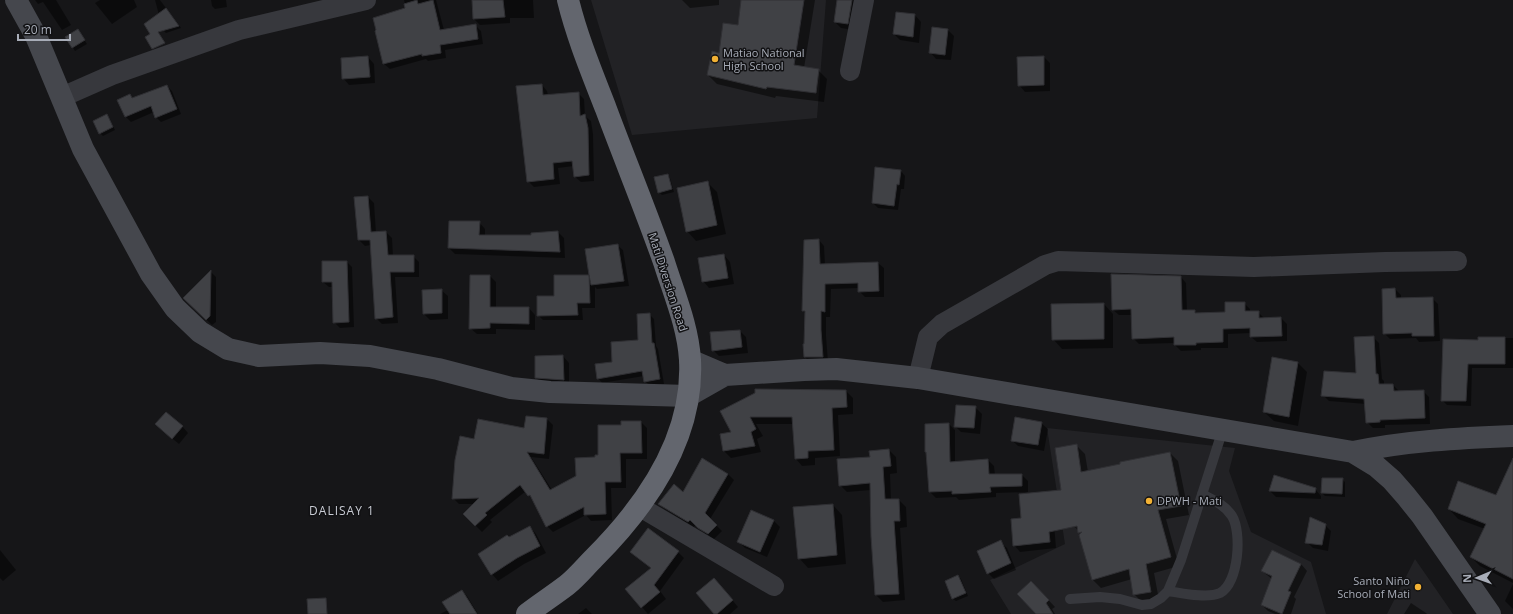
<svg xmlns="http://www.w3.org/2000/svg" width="1513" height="614" font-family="'Open Sans',sans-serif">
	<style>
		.built { fill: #222225 }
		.shadow { fill: #0007 }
		.building { fill: #404145; stroke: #303034 }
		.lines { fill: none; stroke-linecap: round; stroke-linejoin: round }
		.lane { stroke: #37383d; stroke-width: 10 }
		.street { stroke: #37383d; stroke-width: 20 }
		.secondary { stroke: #45474d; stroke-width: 22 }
		.highway { stroke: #63666e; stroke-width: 22 }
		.poi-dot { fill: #f2b134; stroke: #111113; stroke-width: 1.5 }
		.labels { text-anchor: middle; stroke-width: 3; stroke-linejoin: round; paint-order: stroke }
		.poi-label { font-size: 11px; fill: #a8adb8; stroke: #111113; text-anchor: start }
		.street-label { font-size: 11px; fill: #a8adb8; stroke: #111113 }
		.neighbourhood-label { font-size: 12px; letter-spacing: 1px; fill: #c9ccd4; stroke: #111113 }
	</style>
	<rect width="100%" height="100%" fill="#161618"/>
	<path class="built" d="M591 0H826L817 118 632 135Z
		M1047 428 1235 448 1229 471 1251 532 1311 562 1326 614H1011L990 580 1065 544Z
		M1415 559 1453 614H1387Z"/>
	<path class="shadow" d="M35 0H56L71 25 62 30 43 2 38 4Z
		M100 0H134L137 7 112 24 95 3Z
		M155 0H160L181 28 166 33 163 30Z
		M211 0H226L227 7 215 9 212 6Z
		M404 0H436L444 30 475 25 481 31 483 44 445 50 446 58 428 61 426 59 390 69 384 64 376 32 406 9Z
		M484 0H533L534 18H510V23L480 25 474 19 473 1Z
		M682 0H719V5L690 8Z
		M742 0H815L804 68 818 70 827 79 824 102 776 96 775 98 717 84 708 75 720 54 739 26Z
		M838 0H861L854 30 841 28 835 22Z
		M896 13 915 15 921 22 919 43 900 40 894 34Z
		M78 30 87 44 75 51 66 37Z
		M948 30 954 36 951 60 936 59 930 52Z
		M368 57 374 64 375 83 349 85 343 78Z
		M1044 57 1050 63V91L1025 92 1019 85Z
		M542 85 547 91 548 95 578 93 584 99 585 116 591 121 593 134 594 181 581 182 575 177 574 166 558 168 560 184 534 187 528 181Z
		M167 86 172 91 181 114 161 122 156 117 154 112 131 122 126 117 119 101 130 95 134 99Z
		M107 115 115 130 103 136 100 133Z
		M901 171 905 176 904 189H901L898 210 878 208 873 203Z
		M668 175 670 178 674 192 662 195 659 192Z
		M707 182 717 192 726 234 696 241 687 231Z
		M368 197 374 203 376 233 386 232 392 238 393 256H413L419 262V277H395L398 323 382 324 376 318 371 245 365 246 359 240Z
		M479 222 485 229V236H532L558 232 564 238 565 258 455 254 449 248Z
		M819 240 824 246 825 265 878 263 884 268V297H865L859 291V288L831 289 830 317H826V336L828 362 811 363 805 357 804 345 806 314 803 311Z
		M617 245 623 250 629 286 597 289 595 287V308H582L583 320H543L538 315 554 297 555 276H591Z
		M724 255 730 262 734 284 709 288 703 281Z
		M347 262 352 267 354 327 340 328 334 322 333 287H329L323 282Z
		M211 272 216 277V322L212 325 184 298Z
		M490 276 496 282V308H529L535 315V330L496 329V334H477L470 328Z
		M1181 277 1186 283 1187 311H1195L1197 314 1226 313 1244 303 1250 309V312H1258L1264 318H1281L1287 324V341L1257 342 1251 337V333L1228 334V348H1201V350L1181 351 1175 345V343L1139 344 1133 338V315H1119L1113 310Z
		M1395 289 1401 295V299L1432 298 1438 304 1440 341 1419 342 1416 338 1390 339 1384 333Z
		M441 290 448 296V319L430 320 424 314Z
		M1104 304 1113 314V348L1062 349 1053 339Z
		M649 314 654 319 656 346 658 349 664 384 650 386 645 381 644 376 602 383 598 378 639 341Z
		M740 331 746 337 748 353 719 356 713 350 711 333Z
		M1373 337 1379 343 1382 379 1384 381V385H1393L1399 391H1423L1429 397 1430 424 1385 425V428H1373L1367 422 1366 404 1329 401 1323 395 1357 374Z
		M1479 338H1513V368H1472L1471 406 1447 405 1442 400 1479 341Z
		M563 356 569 363V386L543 384 536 378Z
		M1298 363 1307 372 1298 426 1274 421 1264 412Z
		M846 391 853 398V414L838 415 840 456 815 458V465L802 466 796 459 794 424H756L763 436 757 439 761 452 731 458 724 451 732 433 721 412Z
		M975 407 982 414 980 434 961 432 955 426Z
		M547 419 553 425 549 459 531 457 552 490 577 477 599 456 622 426V422H641L647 428V459H626V488H611L612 520 591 521 586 515 553 532 547 526 534 501 526 491 490 520 492 522 482 532 464 514 475 504H459L453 498 475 440 525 429Z
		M1041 423 1048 429 1044 451 1018 446 1012 440Z
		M949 424 955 430V463L988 460 994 466 995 475H1022L1028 481V492L996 493V497L959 500 956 497 936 498 930 492 928 454 926 452V425Z
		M182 426 188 433 179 444 163 431Z
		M1076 445 1085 454 1088 472 1170 453 1178 461 1189 515 1166 519 1179 566 1154 573 1159 600 1143 603 1134 594 1132 579 1101 588 1092 579 1081 534 1074 526Z
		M889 450 896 457 897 473 890 474 891 500H899L906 507 907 527 900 528 905 600 883 602 876 595 871 490 847 492 840 485 871 458Z
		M703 459 728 474 734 480 710 519 722 531 714 539 705 533 696 524 694 527 665 509 659 504 683 493Z
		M1513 461V583L1480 566 1471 557 1485 529 1458 519 1449 509 1496 496Z
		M1342 479 1345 482V497L1325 496 1322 493Z
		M1315 489 1321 496V499L1276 497 1270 491Z
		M1052 499 1056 548 1020 552 1014 545 1022 519Z
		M833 505 842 515 846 564 808 568 799 558Z
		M752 512 774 521 780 527 767 557 745 548 739 542Z
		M1325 525 1331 531 1328 551 1313 548 1307 542Z
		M530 527 536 534 546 553 524 564 498 581 492 574 509 538Z
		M1000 542 1007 548 1016 570 994 579 988 573Z
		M0 550 16 570 3 581 0 578Z
		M631 552H678L684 558 660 591 666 599 648 614 627 590 652 569Z
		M1301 564 1307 571 1294 597 1296 599 1291 614H1275L1268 611 1262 605 1272 579 1262 571Z
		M958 576 961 579 968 596 956 601 953 599 946 581Z
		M1513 584V609L1505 601Z
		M720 585 738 607 730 614H716Z
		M1037 588 1055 607 1052 609 1055 614H1038Z
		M462 591 467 596 478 614H440L448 610Z
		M1411 603 1426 613 1427 614H1404Z
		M586 608 592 614H578Z"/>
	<path class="building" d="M417 0 418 4 433 0 440 30 476 24 478 39 440 45 441 53 422 56V54L383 64 375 31 376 30 373 18 405 8 404 4Z
		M472 0H503L505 17 473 19Z
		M741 0H804L794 65 819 69 816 93 767 87 766 89 707 75 712 51 719 53 723 23 738 25Z
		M837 0H852L848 24 834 22Z
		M166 8 179 26 158 32 165 43 152 49 145 37 150 34 144 24Z
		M896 12 915 14 913 37 893 34Z
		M932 27 948 29 945 55 929 53Z
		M78 29 85 40 72 48 65 37Z
		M368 56 370 77 342 79 341 58Z
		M1044 56V85L1018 86 1017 57Z
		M542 84 543 95 579 92 580 116 585 114 588 128 589 175 574 177 572 161 553 163 554 179 527 182 516 86Z
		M167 85 177 109 155 118 151 106 125 117 117 100 130 94 132 98Z
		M107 114 113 127 99 134 93 121Z
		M875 167 901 170 899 185 897 184 894 206 872 203Z
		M668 174 672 189 658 193 654 177Z
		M708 181 717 225 686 232 677 188Z
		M368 196 371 232 386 231 388 255H414V272H390L393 317 375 319 370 240H358L354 197Z
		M449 221H480L479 235H531V233L558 231 560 252 448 248Z
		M819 239 820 264 878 262 879 291 858 292V283L825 284V312L821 311V330L823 357H804L803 344H804L805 311H802L804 240Z
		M618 244 624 281 591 285 589 275 590 303H577L578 315 537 316V296H554V275H589L585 249Z
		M724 254 728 278 702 282 698 258Z
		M322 261H347L349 322 333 323 332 282H322Z
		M211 270 210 316 206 320 183 298Z
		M1111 274 1181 276 1182 310H1195V313L1225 312V302H1245V311H1259V318L1281 317 1282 336 1250 337V328L1223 329V342L1196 343V345H1174V337L1132 339 1131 309 1112 310Z
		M470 275H490V307H529V324L490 323V328L469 329Z
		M1395 288 1396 298 1433 297 1434 336H1412V333L1383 334 1382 289Z
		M442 289V313L423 314 422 290Z
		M1104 303V339L1052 340 1051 304Z
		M650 313 652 343H654L660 379 644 382 642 371 597 379 595 364 612 362 611 342 638 340 637 314Z
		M740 330 742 347 712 351 710 332Z
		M1374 336 1376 374H1378L1379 384H1393L1394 391 1424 390 1425 418 1380 420V422L1366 423 1364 399 1321 396 1324 371 1356 373 1354 337Z
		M1478 337H1505V364H1468L1466 401H1441L1443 339 1478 340Z
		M563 355 564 380 535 378V356Z
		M1272 357 1298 362 1289 417 1263 412Z
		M755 389 846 390 847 407 832 408 834 450 808 451V458L795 459 792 417H750L756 429 751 432 755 446 723 451 720 434 731 432 720 411 755 393Z
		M956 405 976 406 974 428 954 427Z
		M166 412 183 426 172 439 155 424Z
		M526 416 547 418 544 454 527 452 550 490 576 476 575 458 595 457V455H598V425H621V421H641L642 453H620L621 482H605L606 514 584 515V507L546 527 530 495 528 496 520 485 485 513 487 515 475 526 463 514 479 498 452 499 455 460 460 436 474 439 478 419 524 428Z
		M1015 417 1042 422 1038 445 1011 441Z
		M949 423 950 462 988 459 989 474H1022V486L990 487 991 492 952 494V491L929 492 926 452H925V424Z
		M1077 444 1081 472 1120 464V462L1170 452 1181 506 1158 510 1171 557 1146 564 1151 592 1133 595 1129 569 1092 580 1079 535 1082 532 1078 533 1077 526 1049 532 1050 542 1013 546 1011 519 1021 518 1019 494 1061 490 1055 448Z
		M889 449 891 466 883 467 885 499H899L900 521H894L899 594 875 595 871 536 870 483 839 486 837 459 870 457 869 451Z
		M702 458 728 474 705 513 717 525 708 534 698 528 690 520 688 522 658 504 674 484 683 492Z
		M1513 458V579L1470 557 1486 524 1448 509 1458 481 1496 495Z
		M1274 475 1316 488 1315 493 1269 491Z
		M1322 478H1343L1342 494 1321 493Z
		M833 504 837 555 798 559 793 507Z
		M751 510 774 520 760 552 737 542Z
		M1310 517 1326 524 1322 545 1305 543Z
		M530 526 540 546 517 558 491 575 478 554 507 535 509 537Z
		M648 528 679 551 654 585 660 592 641 608 625 589 651 568 630 552Z
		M1001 540 1011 563 987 574 977 551Z
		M1272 550 1301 564 1288 591 1291 592 1282 614 1261 605 1272 576 1261 571Z
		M958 575 966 593 952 599 945 581Z
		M714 578 733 600 717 614H714L696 593Z
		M1031 581 1049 600 1046 603 1053 614H1036L1017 594Z
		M462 590 477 614H450L442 602Z
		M326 598 327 614H308L307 599Z"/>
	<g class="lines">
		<path class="lane" d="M1168 591C1181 593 1207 599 1220 593 1239 583 1242 532 1232 516 1225 505 1213 500 1202 494
			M1070 599 1100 597 1120 599 1142 605 1151 604 1161 598 1168 591 1181 560 1223 429"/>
		<path class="street" d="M850 71 864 0
			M62 97 112 75 239 30 366 0
			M918 378 928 337 942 324 1045 265 1058 261 1254 267 1385 262 1457 261
			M640 507 774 586"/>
		<path class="secondary" d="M16 0 36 36 83 149 151 274 175 308 200 332 228 349 259 356 320 353 370 356 438 369 511 388 550 392 688 396 725 375 804 370 836 369 918 378 1353 452 1376 466 1392 480 1406 496 1422 516 1490 614
			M690 360 725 375
			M1353 452C1406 441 1459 438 1513 436"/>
		<path class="highway" d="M527 614C540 604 554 595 567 585 577 577 585 567 594 558 646 506 694 437 690 360 688 326 674 294 664 262 646 211 625 160 606 109 592 73 577 37 568 0"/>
	</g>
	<g class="poi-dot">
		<circle cx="715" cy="59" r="4"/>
		<circle cx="1149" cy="501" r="4"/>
		<circle cx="1418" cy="587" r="4"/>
	</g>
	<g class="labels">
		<g class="poi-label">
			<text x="723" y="57">Matiao National<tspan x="723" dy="13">High School</tspan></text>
			<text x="1157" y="505">DPWH - Mati</text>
			<text x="1410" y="585" text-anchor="end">Santo Niño<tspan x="1410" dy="13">School of Mati</tspan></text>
		</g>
		<g class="street-label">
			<text transform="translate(668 282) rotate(72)" y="4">Mati Diversion Road</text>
		</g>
		<g class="neighbourhood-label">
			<text x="342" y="515">DALISAY 1</text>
		</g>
	</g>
	<g transform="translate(1477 578) rotate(268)" stroke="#111113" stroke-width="3" paint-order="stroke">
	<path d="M0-3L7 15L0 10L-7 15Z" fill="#a8adb8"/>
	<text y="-6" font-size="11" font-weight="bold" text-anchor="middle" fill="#a8adb8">N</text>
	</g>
	<path d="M18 34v6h52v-6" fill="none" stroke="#a8adb8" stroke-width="2"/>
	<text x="24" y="34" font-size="12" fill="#a8adb8" stroke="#111113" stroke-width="3" paint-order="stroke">20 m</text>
</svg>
